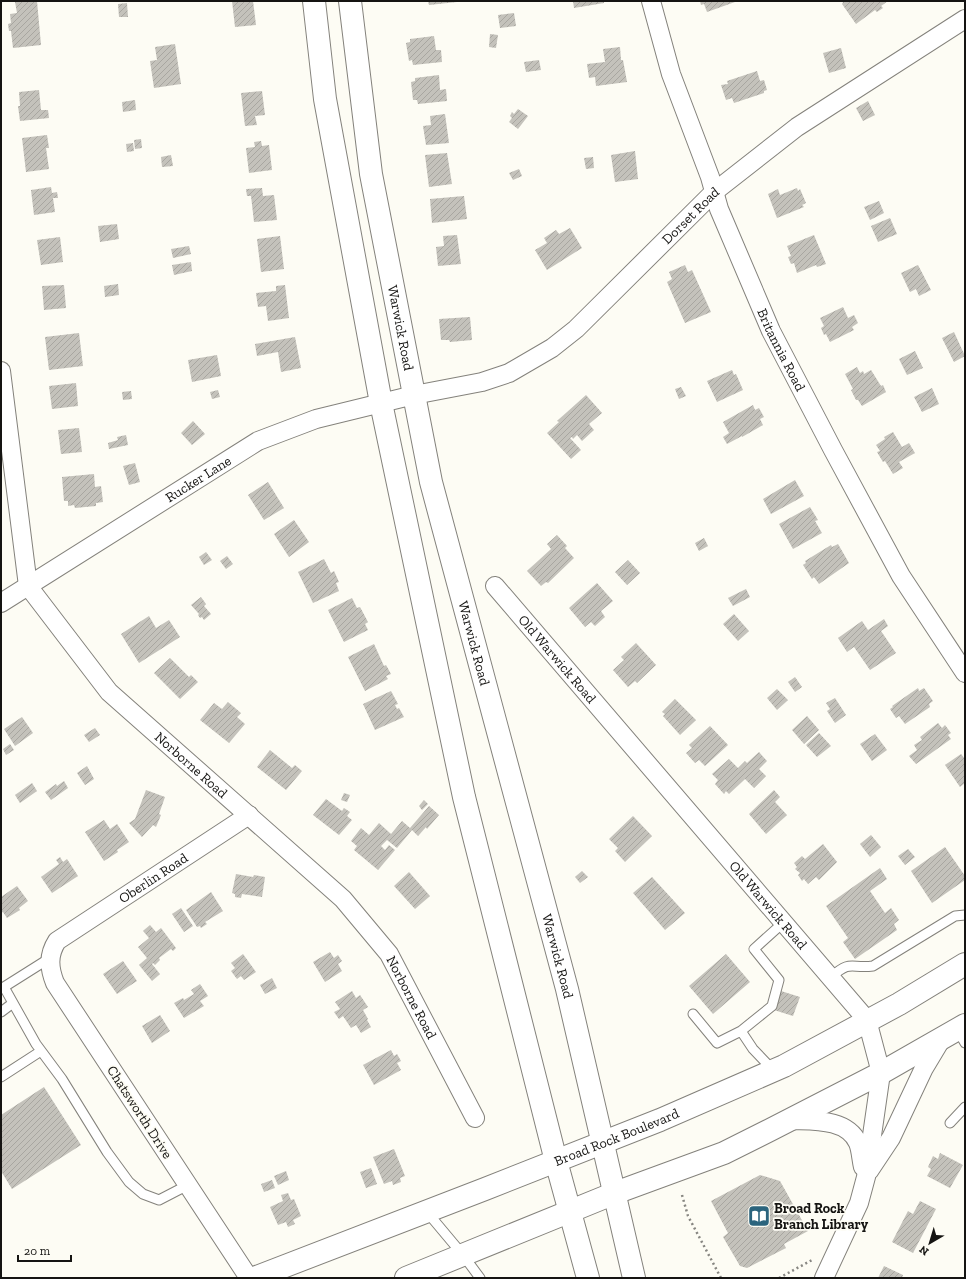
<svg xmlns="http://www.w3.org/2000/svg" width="966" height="1279" font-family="'Zilla Slab',serif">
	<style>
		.building { fill: url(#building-hatch) }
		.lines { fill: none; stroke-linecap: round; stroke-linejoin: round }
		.lane-casing { stroke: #84827c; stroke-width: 11 }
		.street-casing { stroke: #84827c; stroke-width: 20 }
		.secondary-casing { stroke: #84827c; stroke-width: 24 }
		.primary-casing { stroke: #84827c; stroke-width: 24 }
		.path { stroke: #878681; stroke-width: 2.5; stroke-dasharray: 2 3; stroke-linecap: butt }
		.lane { stroke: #fff; stroke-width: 9 }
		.street { stroke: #fff; stroke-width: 18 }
		.secondary { stroke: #fff; stroke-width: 22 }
		.primary { stroke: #fff; stroke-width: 22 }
		.labels { text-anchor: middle; stroke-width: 3.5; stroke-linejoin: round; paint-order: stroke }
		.street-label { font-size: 14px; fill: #151412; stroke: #fdfcf4 }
		.poi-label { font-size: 14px; font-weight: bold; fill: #151412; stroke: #fdfcf4; text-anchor: start }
	</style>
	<defs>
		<pattern id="building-hatch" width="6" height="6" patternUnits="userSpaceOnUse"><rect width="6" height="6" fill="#c4c2bb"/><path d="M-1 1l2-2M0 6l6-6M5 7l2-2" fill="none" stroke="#a8a6a0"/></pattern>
	</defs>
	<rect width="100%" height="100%" fill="#fdfcf4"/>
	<path class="building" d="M27 1H37L41 45 13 48 11 31H9L8 24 11 23 10 14 17 13 15 2Z
		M232 1H253L256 25 235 27Z
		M428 1H457V2L429 5Z
		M573 1H604V3L574 8Z
		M700 1H735V2L707 12 704 4 701 5Z
		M842 1H888L881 6 883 8 877 12 875 10 856 24 842 4 843 3Z
		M127 3 128 17H119L118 4Z
		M514 13 516 26 500 28 498 15Z
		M490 34 498 35 496 48 489 47Z
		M434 36 436 50H441L442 62 413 65 412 60 409 61 406 43 410 42V39Z
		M175 44 181 84 154 88 150 61 157 60 155 47Z
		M620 47 621 60H623L627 82 596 86 595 77 589 78 587 64 605 62 603 49Z
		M841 48 846 68 829 73 823 53Z
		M539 60 541 70 526 72 524 62Z
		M757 71 760 81 764 80 767 90 764 91V93L734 103 732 98 726 100 721 85 728 84 727 81Z
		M439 75 440 90 446 89 447 101 418 104 417 100H413L411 82 415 81V78Z
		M39 90 41 110H48L49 118 20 121 18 106H20L19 92Z
		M262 91 265 115 255 116 257 125 245 126 241 93Z
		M135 100 136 110 123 112 122 102Z
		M868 101 875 115 863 121 856 108Z
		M518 109 528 116 518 129 509 122 512 118 510 116 512 112 514 114Z
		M445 114 449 143 426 145 423 126 431 125 430 116Z
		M47 135 49 148H46L49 169 26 172 22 138Z
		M141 139 142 148 135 149 134 140Z
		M261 141 262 146 269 145 272 170 249 173 246 148 255 147 254 142Z
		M133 143 134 151 127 152 126 144Z
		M635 151 638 179 615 182 611 155Z
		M447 153 452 184 429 187 425 155Z
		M171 155 173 166 162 167 161 157Z
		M593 157 594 168 586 169 584 158Z
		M519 169 522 176 513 180 509 173Z
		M51 187 52 193 57 192 58 198H53L55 212 34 215 31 190Z
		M262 188 263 196 274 195 277 220 254 222 251 196H247L246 189Z
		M797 188 798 191 800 189 806 203 802 205 804 207 777 218 768 194 778 189 780 195Z
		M464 196 467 219 432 223 430 199Z
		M879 201 884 213 870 220 864 207Z
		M890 218 897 234 878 242 871 226Z
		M117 224 119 239 100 242 98 226Z
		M570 228 582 248 547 270 535 250 547 243 544 238 556 230 559 234Z
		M457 235 461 264 438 266 436 247 444 246 443 236Z
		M814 235 826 264 817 267 816 265 797 273 794 263 791 264 788 257 791 256 787 246Z
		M280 236 284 269 261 272 257 239Z
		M60 237 63 262 41 265 37 240Z
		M189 246 191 254 173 258 171 249Z
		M191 262 192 271 174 275 172 265Z
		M685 265 688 272 692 270 711 312 685 323 667 282 672 279 669 272Z
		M918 265 931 290 919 296 916 289 910 292 901 273Z
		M118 284 119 295 105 297 104 286Z
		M64 285 66 308 44 310 42 286Z
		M285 285 289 318 268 321 266 306 258 307 256 293 276 291V286Z
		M843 307 848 318 854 315 858 323 852 327 854 330 830 342 826 334 824 335 821 328 824 326 820 318Z
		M470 317 472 340 450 342 449 340H441L439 319Z
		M954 332 965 356 954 362 942 338Z
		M79 333 83 366 49 370 45 337Z
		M295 337 301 368 281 372 278 352 257 356 255 344Z
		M915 351 923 368 907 375 899 359Z
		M217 355 221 376 192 382 188 360Z
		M857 367 860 373 863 371 864 374 871 370 881 386 883 385 886 392 862 406 858 400H856L851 390 853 389 845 374Z
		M732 370 734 375 736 374 743 390 717 402 707 381Z
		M76 383 78 406 52 409 49 386Z
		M681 387 686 396 679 399 675 389Z
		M932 388 939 404 922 412 914 397Z
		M218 390 220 397 212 399 210 392Z
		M131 391 132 399 123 400 122 392Z
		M586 395 602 413 589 424 594 430 582 441 577 435 573 439 572 437 570 438 581 450 571 459 547 433 559 422 557 421Z
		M753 405 755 410 759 408 764 417 760 419 763 425 742 437V436L727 444 723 437 729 433 723 422Z
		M193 421 205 434 192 445 181 433Z
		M79 428 82 452 61 454 58 430Z
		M893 432 902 447 909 443 915 453 899 462 903 468 893 474 885 461 883 462 877 452 880 451 876 445 885 439 884 437Z
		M126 435 128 445 109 449 108 443 118 440 117 437Z
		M135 463 140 482 129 485 123 466Z
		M94 474 95 487 101 486 103 502 96 503V506L75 508 74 505 68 506V501H64L62 477Z
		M795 480 804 496 771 514 763 499Z
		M268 482 284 508 264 520 248 495Z
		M810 507 818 520 815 521 822 533 793 549 779 524Z
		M294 520 309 542 289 557 274 534Z
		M557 535 567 546 565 548 574 558 548 583 546 582 541 586 527 571 551 549 547 544Z
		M704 538 708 546 699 551 695 543Z
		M838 544 849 563 819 584 814 577 812 579 803 565 806 563 805 561 831 545 832 547Z
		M206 552 212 560 204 565 199 557Z
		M227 556 233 564 226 569 220 561Z
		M324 559 331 573 334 571 339 582 336 583 339 591 313 603 298 572Z
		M628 560 640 573 627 585 615 572Z
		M597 583 613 601 601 611 605 617 595 626 591 622 585 627 569 608Z
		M746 589 750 597 733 606 728 598Z
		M201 597 206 604 204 606 211 614 204 620 202 617 200 618 198 615 199 614 191 605Z
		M352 598 357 608 360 607 368 622 365 624 368 630 344 642 328 610Z
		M734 614 749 631 738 641 723 624Z
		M149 616 156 628 169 620 180 637 139 663 121 634Z
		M884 619 888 626 881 631 896 653 870 670 854 647 847 652 838 638 862 621 868 630Z
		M636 643 656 665 637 683 635 681 628 687 613 670 624 660 621 657Z
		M374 644 384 666 386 665 391 674 386 676 388 679 365 691 348 657Z
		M170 658 189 677 191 675 198 682 180 699 154 673Z
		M795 677 802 687 795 692 788 682Z
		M918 688 919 691 924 688 933 701 929 704 930 707 905 724 899 716 896 718 890 709 893 707 892 706Z
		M777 689 788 700 777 710 767 698Z
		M391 691 398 704 395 705 397 709 399 708 404 717 375 730 363 704Z
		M835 698 846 715 835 723 827 711 830 709 826 703Z
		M675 699 696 720 680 735 663 716 665 714 662 712Z
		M228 702 241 713 237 717 245 724 229 743 200 720 214 703 222 709Z
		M807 716 819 730 804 744 792 730Z
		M22 717 33 733 15 746 4 729Z
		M938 723 942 728 945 725 951 733 948 735 951 739 916 764 909 756 917 750 914 745 922 740 920 737Z
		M710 726 728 745 705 766 699 760 695 763 686 753 692 748 689 745Z
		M95 728 100 735 89 742 84 735Z
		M819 733 831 746 817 757 806 745Z
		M875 734 887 750 872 761 860 744Z
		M10 744 14 750 6 755 3 749Z
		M270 750 292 768 295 765 302 771 286 790 257 767Z
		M759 752 767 761 759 769 766 776 754 788 745 779 729 794 726 791 724 794 715 784 718 780 712 774 729 759 738 768 745 761 747 763Z
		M961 754 965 759V783L960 787 945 765Z
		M87 766 94 779 85 785 77 773Z
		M64 781 68 788 51 800 45 792 56 784 57 786Z
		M32 783 37 791 20 803 15 795Z
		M146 790 165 797 159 814 161 815 156 827 153 825 142 837 129 823 135 819Z
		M774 790 780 797 775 802 787 815 766 834 749 814Z
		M344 793 350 795 347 802 341 800Z
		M326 799 342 811 344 808 350 812 347 816 352 820 339 835 313 815Z
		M424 800 428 804 422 810 419 806Z
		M429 806 439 815 427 829 426 827 418 836 412 830 397 848 387 840 381 846 385 850 389 845 395 850 378 870 354 850 357 846 351 841 361 828 369 835 379 823 391 834 402 821 410 828Z
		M633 816 652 836 625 862 615 851 618 848 609 839Z
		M104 820 110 829 117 824 129 842 117 850 118 852 104 861 85 832Z
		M871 835 881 847 870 857 860 844Z
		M823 844 837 862 819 880 816 877 808 884 804 879 802 881 798 875 800 873 795 869 797 867 794 863 802 856 805 859Z
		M945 847 965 876V880L932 903 911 871Z
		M908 849 915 857 905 865 898 856Z
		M60 857 63 862 67 859 78 876 52 893 41 877 59 864 56 860Z
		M880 868 887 879 870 891 885 913 891 908 899 920 894 924 897 930 855 959 843 942 848 938 826 906Z
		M582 871 588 877 580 883 575 877Z
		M409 872 430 896 415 909 394 886Z
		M236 874 253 877 254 875 265 877 262 897 242 894 241 898 235 897V894L232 893Z
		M652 877 685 913 665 930 633 893Z
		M17 886 28 901 19 908 20 910 7 918 3 912 1 913V897Z
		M211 892 223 911 205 922 207 924 201 928 200 926 197 927 186 910Z
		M181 908 193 926 184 932 172 914Z
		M150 925 156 932 161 928 176 948 173 951 171 949 159 958 160 960 155 965 153 963 152 964 160 974 152 981 139 965 147 958 138 947 149 938 143 931Z
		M330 952 334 958 338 955 342 961 338 964 342 971 325 982 313 962Z
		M243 954 256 972 244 980 241 976 237 979 231 971 235 968 231 963Z
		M726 954 750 982 713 1014 689 986Z
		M123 961 137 981 117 994 103 974Z
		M272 978 277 988 265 994 260 985Z
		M200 984 208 996 200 1001 204 1006 184 1018 174 1003 183 998 184 1000 194 994 191 990Z
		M352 991 356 998 360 995 368 1007 363 1010 368 1019 367 1020 371 1027 361 1033 356 1025 351 1028 343 1016 339 1019 334 1012 340 1009 335 1002Z
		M781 991 800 997 793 1016 774 1010Z
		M160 1015 170 1031 152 1043 142 1026Z
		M391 1050 394 1056 397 1054 401 1061 397 1063 401 1070 374 1085 363 1065Z
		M44 1087 81 1145 12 1189 1 1171V1115Z
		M394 1149 405 1176 400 1178 401 1182 393 1185 392 1181 384 1184 373 1157Z
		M940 1153 963 1165 950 1188 927 1176 931 1169 928 1167 933 1156 938 1159Z
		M371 1168 377 1184 366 1188 360 1172Z
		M286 1171 289 1180 278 1185 274 1176Z
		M760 1175 780 1181 808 1231 784 1244 786 1248 747 1268 740 1266 723 1237 728 1233 711 1201Z
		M272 1180 275 1188 264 1192 261 1184Z
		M288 1193 291 1200 294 1199 301 1216 293 1220 295 1224 288 1227 286 1222 278 1225 270 1207 283 1201 281 1195Z
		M920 1201 936 1209 913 1253 892 1242 908 1211 913 1214Z
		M884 1266 903 1275 902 1278H878Z"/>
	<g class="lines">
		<g class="lane-casing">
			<path id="lane" d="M50 958 4 987 36 1044 62 1079 107 1152 129 1182 143 1194 159 1200 188 1185
				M831 977C852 959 850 969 873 966L955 916 965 915
				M1 1012 13 1003
				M693 1014 717 1043 741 1031 753 1049 773 1070
				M957 1029 965 1043
				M741 1031 772 1006 779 980 754 949 784 922
				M1 1077 41 1051
				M950 1123 965 1107
				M427 1212 463 1255 480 1278"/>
		</g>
		<g class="street-casing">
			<g id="street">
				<path id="s1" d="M651 1 671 74 710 177 719 209 771 331 833 450 901 576 965 673"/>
				<path id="s2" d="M1 371 28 586 109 692 343 899 389 954 475 1118"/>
				<path id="s3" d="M495 586 867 1020 881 1073 866 1177 859 1203 824 1278"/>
				<path id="s4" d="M1 603 258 441 316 419 414 395 482 382 509 373 552 348 576 329 714 192 797 127 965 19"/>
				<path d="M791 1120C812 1121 847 1118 858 1143 861 1150 861 1159 863 1167"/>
				<path d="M869 1171 891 1138 924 1068 942 1038"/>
				<path id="s5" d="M249 1278 55 983C49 968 48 955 57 941L249 815"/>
			</g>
		</g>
		<g class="secondary-casing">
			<g id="secondary">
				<path d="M314 1 325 99 381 403 464 797 556 1161 588 1278"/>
				<path id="s6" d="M350 1 371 174 431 482 567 989 634 1278"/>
			</g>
		</g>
		<g class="primary-casing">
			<g id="primary">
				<path id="s7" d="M254 1278 485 1189 660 1120 784 1066 899 1004 965 964"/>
				<path d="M406 1278 615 1193 724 1153 770 1130 881 1073 965 1025"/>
			</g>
		</g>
		<path class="path" d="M682 1195 688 1216 721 1278
			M779 1278 812 1260"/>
		<use href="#lane" class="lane"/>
		<use href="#street" class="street"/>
		<use href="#secondary" class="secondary"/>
		<use href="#primary" class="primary"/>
	</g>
	<defs>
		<g id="library-square" transform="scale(1.15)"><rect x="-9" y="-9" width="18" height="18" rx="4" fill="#2b647d" stroke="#fdfcf4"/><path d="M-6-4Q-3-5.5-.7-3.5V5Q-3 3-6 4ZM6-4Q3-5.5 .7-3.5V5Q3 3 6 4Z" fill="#fff"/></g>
	</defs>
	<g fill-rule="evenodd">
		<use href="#library-square" x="759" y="1216"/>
	</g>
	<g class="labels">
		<g class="street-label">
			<text dy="5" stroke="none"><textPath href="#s4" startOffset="806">Dorset Road</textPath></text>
			<text dy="5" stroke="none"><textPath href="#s6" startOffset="331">Warwick Road</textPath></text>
			<text dy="5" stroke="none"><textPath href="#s1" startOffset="373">Britannia Road</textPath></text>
			<text dy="5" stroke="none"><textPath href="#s4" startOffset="233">Rucker Lane</textPath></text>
			<text dy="5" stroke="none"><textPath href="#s6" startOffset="655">Warwick Road</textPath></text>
			<text dy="5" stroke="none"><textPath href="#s3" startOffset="96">Old Warwick Road</textPath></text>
			<text dy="5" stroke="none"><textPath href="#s2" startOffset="460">Norborne Road</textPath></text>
			<text dy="5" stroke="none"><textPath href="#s5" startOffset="512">Oberlin Road</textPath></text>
			<text dy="5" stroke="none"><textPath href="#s3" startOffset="420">Old Warwick Road</textPath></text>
			<text dy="5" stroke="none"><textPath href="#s6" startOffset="979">Warwick Road</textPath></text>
			<text dy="5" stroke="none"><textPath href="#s2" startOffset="783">Norborne Road</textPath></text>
			<text transform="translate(140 1112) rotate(57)" y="5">Chatsworth Drive</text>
			<text dy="5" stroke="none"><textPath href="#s7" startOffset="389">Broad Rock Boulevard</textPath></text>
		</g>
		<g class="poi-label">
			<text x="774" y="1213">Broad Rock<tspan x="774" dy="16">Branch Library</tspan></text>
		</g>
	</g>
	<rect width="966" height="1279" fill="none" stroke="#151412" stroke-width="4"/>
	<g transform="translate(930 1243) rotate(218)" stroke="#fdfcf4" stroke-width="3" paint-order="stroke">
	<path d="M0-3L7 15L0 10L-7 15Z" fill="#151412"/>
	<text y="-6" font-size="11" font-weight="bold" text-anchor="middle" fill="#151412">N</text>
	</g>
	<path d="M18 1255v6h53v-6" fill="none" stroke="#151412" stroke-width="2"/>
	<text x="24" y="1255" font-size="12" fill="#151412" stroke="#fdfcf4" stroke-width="3" paint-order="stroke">20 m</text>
</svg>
